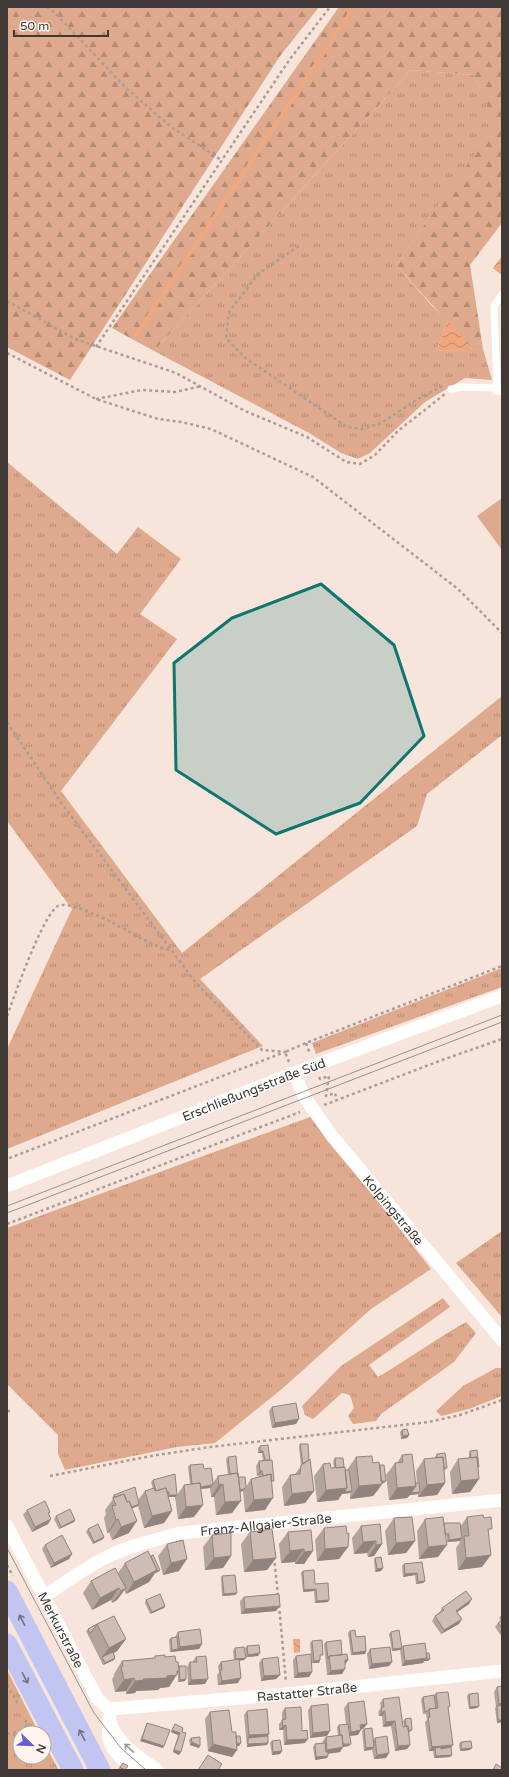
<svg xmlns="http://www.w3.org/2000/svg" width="509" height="1777" font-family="'Varela Round',sans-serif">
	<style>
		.grass { fill: url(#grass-tufts) }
		.forest { fill: url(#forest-firs) }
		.pitch { fill: #dea98d }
		.water { fill: url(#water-waves) }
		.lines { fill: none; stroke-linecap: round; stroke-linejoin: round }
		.stream { stroke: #f2a67e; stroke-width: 4 }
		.path { stroke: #ab9e97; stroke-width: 2.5; stroke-dasharray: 3 3; stroke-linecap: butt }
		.lane { stroke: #fff; stroke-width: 7 }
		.street { stroke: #fff; stroke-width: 13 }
		.primary { stroke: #c2c5f2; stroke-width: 21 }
		.tram { stroke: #9c9089; stroke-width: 1 }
		.wall { fill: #b2a39b }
		.shaded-wall { fill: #91847e }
		.building { fill: #cfbdb4; stroke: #91847e }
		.oneway { stroke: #747181 }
		.oneway2 { stroke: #a09c9a }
		.marked { fill: #0f766e; fill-opacity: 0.2; stroke: #0f766e; stroke-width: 3; stroke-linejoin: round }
		.labels { text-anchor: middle; stroke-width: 3; stroke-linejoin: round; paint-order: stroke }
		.street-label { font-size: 13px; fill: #403935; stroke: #fff4ee }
	</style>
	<defs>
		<pattern id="grass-tufts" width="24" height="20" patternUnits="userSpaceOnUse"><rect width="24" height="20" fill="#dea98d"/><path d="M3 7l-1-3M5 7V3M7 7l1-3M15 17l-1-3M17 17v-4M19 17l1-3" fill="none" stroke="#b58b74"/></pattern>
		<pattern id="forest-firs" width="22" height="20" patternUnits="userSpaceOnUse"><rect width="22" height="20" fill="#dea98d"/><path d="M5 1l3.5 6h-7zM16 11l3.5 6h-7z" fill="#b58b74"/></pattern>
		<pattern id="water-waves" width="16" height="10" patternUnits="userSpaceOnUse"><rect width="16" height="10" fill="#f2a67e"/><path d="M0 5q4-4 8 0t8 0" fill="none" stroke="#c58868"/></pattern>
	</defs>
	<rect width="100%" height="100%" fill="#f7e5dc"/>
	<path class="grass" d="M411 70 474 75 497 124 396 265 432 306 448 321 436 351 483 349 492 380 465 378 425 402 370 453 358 459 341 453 309 433 154 351Z
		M7 462 117 554 138 527 181 559 140 614 177 639 61 791 182 953 502 696V735L427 794 417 826 200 979 263 1046 7 1149V1049L72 909 7 821Z
		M502 968V987L316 1054 312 1043Z
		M313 1116C351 1169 392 1218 431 1269L371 1309 283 1388 215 1443 177 1447 65 1470 58 1454V1435L7 1384V1228Z
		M502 1231V1317L456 1263Z
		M443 1298 450 1307 369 1365 378 1377C408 1359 436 1339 466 1322L476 1333 454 1362 381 1414 376 1421 353 1424 348 1416 354 1408 350 1395 342 1393 313 1419 305 1415 302 1406 341 1366Z
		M496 1368H502V1396L469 1409 441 1416 436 1411 463 1386Z
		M7 1670 39 1733H20V1757H44V1744L59 1770H7Z"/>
	<path class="forest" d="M7 7H319L280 56 70 380 7 347Z
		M339 7H502V223L470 265 483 349 473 350 396 265 496 124 474 75 411 70 154 351 112 328Z"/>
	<path class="pitch" d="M502 498V550L477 516Z"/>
	<path class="water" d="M502 256V275L493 268Z
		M448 321 473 350 436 351Z
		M293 1639H300V1652L294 1653Z"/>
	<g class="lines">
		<path class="stream" d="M136 335 354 7"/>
		<path class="path" d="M47 7 55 13 126 88 170 126 221 160
			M299 246 258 274 229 312 226 338 244 357 347 427 362 429 381 423 413 402 442 386
			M7 301 75 339 176 373 245 411 307 437 346 462 360 464 375 455 398 431 445 394
			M96 347 290 59 330 7
			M7 353 96 399 158 419 181 422 211 429 313 477 458 589 502 633
			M96 399 142 390 175 392 202 386
			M7 722 60 801 196 983 262 1050 285 1052 7 1159
			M7 1016C14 997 43 914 58 906 68 901 99 916 109 921 130 931 147 944 169 950
			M306 1043 310 1054
			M289 1062 285 1052 306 1043 502 966
			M319 1077 320 1079 329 1076 326 1096 335 1093 337 1100
			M324 1105 442 1060 502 1039
			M7 1224 300 1112
			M7 1411H11
			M50 1476 151 1456 210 1447 429 1422 460 1415 502 1400
			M274 1557 278 1596
			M7 1565 13 1576
			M279 1605 286 1682
			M7 1685 19 1705
			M7 1734 17 1732 25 1728 26 1718"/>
		<path class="lane" d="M451 389 462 387 497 388 494 306 502 294"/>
		<g class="street">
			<path d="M497 388 502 389"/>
			<path id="s1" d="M294 1073 305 1098 332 1136 502 1340"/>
			<path id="s2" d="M7 1186 294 1073 502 996"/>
			<path id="s3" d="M7 1526 97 1698 106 1707 111 1709 287 1694 502 1671"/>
			<path id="s4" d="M44 1597C64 1583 84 1568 107 1557 130 1545 156 1540 180 1533L502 1500"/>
			<path d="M111 1709C105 1743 108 1748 135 1770"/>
			<path d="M109 1719C116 1743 138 1757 157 1770"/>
		</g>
		<path class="primary" d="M7 1591 100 1770
			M7 1644 73 1770"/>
		<path class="tram" d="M7 1206 502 1015
			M7 1213 502 1022
			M7 1548 94 1713 121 1748 146 1770"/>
	</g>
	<path class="wall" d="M272 1407 296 1424 272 1428 269 1411Z
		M402 1430 409 1435 407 1438 401 1439 400 1432Z
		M300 1444 314 1491 305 1503 284 1506 282 1487 290 1475 295 1474 301 1466 299 1447Z
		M268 1445 272 1484 265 1510 245 1512 243 1491 240 1492 232 1513 216 1515 214 1497H211L210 1488 201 1489 194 1517 178 1519 175 1497H168L172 1511 164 1523 144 1528 138 1506 132 1508 129 1533 112 1540 109 1532 107 1533 104 1518 106 1514 105 1510 113 1499 112 1498 114 1495 138 1500 145 1491 153 1489 151 1482 153 1480 177 1495 184 1485 190 1484 188 1467 190 1465 204 1469 213 1483 218 1476 228 1475 226 1459 228 1457 238 1477 246 1487 251 1479 259 1477V1475L257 1476 256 1466 259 1461H263L262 1453H258V1448L260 1446Z
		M470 1451 478 1469 479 1479 470 1492 452 1494 450 1472 458 1459 469 1458V1453Z
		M437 1454 447 1468 444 1471 445 1483 437 1495 418 1497V1494L410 1495 407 1498 389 1500 386 1475 395 1463H397L402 1455 415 1483H417L416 1471 424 1459 435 1458V1457Z
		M356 1457 380 1465 384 1483 382 1484 379 1489 373 1496 350 1499V1493L342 1494 338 1500 317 1502 314 1476 323 1464 331 1468H334L333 1461 335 1458 344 1467 345 1470H347Z
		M27 1510 50 1512 49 1514 51 1519 48 1524 32 1532 23 1515Z
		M56 1516 75 1520 74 1522 59 1529 54 1519Z
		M467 1517 484 1518 489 1533 482 1567 458 1570 456 1548 460 1542V1541L447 1542V1536L446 1537 438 1557 419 1559 417 1531 425 1519 460 1527Z
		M394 1518 415 1541 406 1553 388 1555 385 1531Z
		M361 1526 382 1544 374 1556 368 1557 367 1553 354 1554 352 1538Z
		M324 1528 348 1547 339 1559 317 1561 315 1540Z
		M88 1529 104 1537 103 1539 93 1544 86 1532Z
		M250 1532 276 1558 267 1570 244 1572 241 1544Z
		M288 1532 313 1551 304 1564H295V1562L281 1563 279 1544Z
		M212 1535 231 1556 223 1568 205 1570 203 1547Z
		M167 1544 179 1571 163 1575 158 1556Z
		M45 1545 72 1554 69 1559 51 1568 42 1549Z
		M151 1556 160 1570 158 1572 155 1573 149 1582 126 1594 124 1590 117 1600 112 1603 111 1600 92 1610 83 1593 91 1581 118 1573 125 1563Z
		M375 1558 383 1568 381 1571 375 1572 374 1560Z
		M422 1562 425 1581 423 1583 416 1584 415 1575 403 1577 402 1566 404 1564Z
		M303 1571 315 1584 328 1602 315 1603 314 1591 303 1592 301 1573Z
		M222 1576 237 1593 235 1595 222 1596 221 1578Z
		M244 1597 276 1611 241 1614 240 1601Z
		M146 1600 165 1606 164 1608 150 1614 145 1603Z
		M469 1604 457 1612 459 1624 441 1634 432 1621 435 1616 439 1613 442 1608Z
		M502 1614V1637L495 1627 498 1623 501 1621 499 1618Z
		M97 1624 126 1639 117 1651 113 1653 115 1658 114 1660 103 1665 86 1631 88 1629Z
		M350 1631 366 1651 365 1654 351 1655 348 1633Z
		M178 1632 202 1644 199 1649 170 1652 169 1640 171 1638 175 1637Z
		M391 1632 402 1648 403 1646 426 1653 428 1661H424L423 1663 402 1666 400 1650 392 1651 389 1634Z
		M312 1641 321 1657H320L319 1663H312L310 1643Z
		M326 1642 342 1655 345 1665 342 1674 327 1675 324 1644Z
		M247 1646 258 1656 246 1657 245 1648Z
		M235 1648 246 1658 244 1660 239 1661 238 1683 218 1685 217 1675 219 1672 218 1666 221 1662 234 1660 233 1651Z
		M370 1649 392 1662 389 1666 369 1669 367 1654Z
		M155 1656 165 1657 176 1662 186 1679 185 1681 178 1682V1673L169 1687 160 1688 158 1690 136 1691 135 1693 126 1694V1691L115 1692 112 1679 114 1676V1674L122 1661 154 1658Z
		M296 1656 312 1672 309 1677 294 1678 293 1660Z
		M196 1657 205 1684 188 1685 187 1667 190 1662H193V1661Z
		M262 1659 280 1675 276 1679 261 1681 259 1663Z
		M502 1686V1722L497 1723 495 1708 496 1707 494 1692 497 1687Z
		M436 1693 448 1709 451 1747 450 1757 434 1758 433 1751H429L425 1722 427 1720 426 1714H423L421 1699 423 1697 434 1695Z
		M469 1694 479 1706 477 1708 469 1709 467 1696Z
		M383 1699 403 1727H404L403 1721 405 1719 412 1730 409 1733 410 1745 407 1749 395 1751 391 1726 383 1727 382 1716H379L378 1712 381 1708 380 1703Z
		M348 1703 367 1724 363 1729H361L358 1735 350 1736 349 1746 343 1747 340 1752 328 1754 327 1758 315 1760 313 1747 315 1744 323 1743 322 1742 326 1737 338 1736 337 1727 339 1725 346 1724 344 1708Z
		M311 1706 327 1736 310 1738 308 1710Z
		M285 1708 302 1731 305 1743 284 1745 283 1730H279V1724L282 1720V1712Z
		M247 1711 269 1734 268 1736V1743L267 1745 247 1747 244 1715Z
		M210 1712 232 1732 241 1743 239 1746H237V1750L232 1757 208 1751 205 1719Z
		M147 1723 163 1748 140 1741 146 1725Z
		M175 1724 182 1732 181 1752 179 1755 173 1752 178 1735 171 1732Z
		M364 1729 373 1740 375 1738 389 1753 386 1758 374 1759 372 1750 364 1751 362 1731Z
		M191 1738 199 1748 190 1745 189 1740Z
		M272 1741 282 1751 280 1754 272 1755 270 1743Z
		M461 1742 470 1750 460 1751 459 1744Z
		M123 1763 125 1770H120L118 1769Z"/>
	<path class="shaded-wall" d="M299 1419 296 1424 272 1428 275 1423Z
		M409 1435 407 1438 401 1439 403 1436Z
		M260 1451H263L262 1453H258Z
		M260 1471H262L259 1475 257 1476Z
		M479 1479 470 1492 452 1494 461 1481Z
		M386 1481 384 1483 378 1484 380 1482Z
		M445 1483 437 1495 418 1497 427 1485Z
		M223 1484 214 1497H211L219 1485Z
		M382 1484 373 1496 350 1499 359 1486Z
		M212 1485 210 1488 191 1490 192 1488Z
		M416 1486 420 1492 418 1494 410 1495 407 1498 389 1500 397 1488Z
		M347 1488 352 1491 350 1493 342 1494 338 1500 317 1502 326 1490Z
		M244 1489 243 1491 238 1492 240 1490Z
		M314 1491 305 1503 284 1506 292 1494Z
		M169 1495H177L175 1497H168Z
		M273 1498 265 1510 245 1512 254 1500Z
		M241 1501 232 1513 216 1515 225 1502Z
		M139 1504 138 1506 119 1514 120 1511Z
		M203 1505 194 1517 178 1519 186 1507Z
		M172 1511 164 1523 144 1528 152 1516Z
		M51 1519 48 1524 32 1532 35 1527Z
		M118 1519 109 1532 107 1533 116 1520Z
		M75 1520 74 1522 59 1529 61 1527Z
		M137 1521 129 1533 112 1540 121 1527Z
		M104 1537 103 1539 93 1544 94 1542Z
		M462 1538 460 1541 447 1542 449 1540Z
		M376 1541 367 1553 354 1554 363 1542Z
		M415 1541 406 1553 388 1555 396 1543Z
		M382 1544 374 1556 368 1557 376 1545Z
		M447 1545 438 1557 419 1559 428 1547Z
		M348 1547 339 1559 317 1561 325 1549Z
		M304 1549 295 1562 281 1563 290 1551Z
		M313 1551 304 1564H295L304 1552Z
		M72 1554 69 1559 51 1568 54 1563Z
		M491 1555 482 1567 458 1570 466 1558Z
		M231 1556 223 1568 205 1570 214 1558Z
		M276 1558 267 1570 244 1572 253 1560Z
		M187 1559 179 1571 163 1575 171 1563Z
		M383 1568 381 1571 375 1572 377 1569Z
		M157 1570H160L158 1572 155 1573 149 1582 126 1594 134 1582Z
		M417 1573 415 1575 403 1577 405 1574Z
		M425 1581 423 1583 416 1584 418 1582Z
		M119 1588 111 1600 92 1610 100 1598Z
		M126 1588 117 1600 112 1603 121 1591Z
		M316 1589 314 1591 303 1592 304 1590Z
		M237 1593 235 1595 222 1596 224 1594Z
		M472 1599 469 1604 453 1615 456 1611Z
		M329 1600 328 1602 315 1603 317 1601Z
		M165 1606 164 1608 150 1614 152 1612Z
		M280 1606 276 1611 241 1614 245 1609Z
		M462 1619 459 1624 441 1634 444 1630Z
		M126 1639 117 1651 103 1659 102 1657 109 1648Z
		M202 1644 199 1649 170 1652 172 1650 178 1649 180 1647Z
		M402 1648 400 1650 392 1651 393 1649Z
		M366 1651 365 1654 351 1655 353 1653Z
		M260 1653 258 1656 246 1657 248 1655Z
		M115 1658 114 1660 103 1665 105 1663Z
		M246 1658 244 1660 234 1661 236 1659Z
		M427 1658 430 1659 428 1661H424L423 1663 402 1666 405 1661Z
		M320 1660 319 1663H312L314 1661Z
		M345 1660H348L345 1665Z
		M392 1662 389 1666 369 1669 372 1664Z
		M345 1669 342 1674 327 1675 331 1671Z
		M177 1671H179L169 1687 160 1688 158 1690 136 1691 135 1693 126 1694 135 1681 143 1679 167 1676Z
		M312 1672 309 1677 294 1678 298 1673Z
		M280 1675 276 1679 261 1681 264 1676Z
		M134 1678 126 1691 115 1692 124 1680Z
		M241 1678 238 1683 218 1685 222 1681Z
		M186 1679 185 1681 178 1682 180 1680Z
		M208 1679 205 1684 188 1685 191 1680Z
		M502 1703V1708L497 1707 499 1704Z
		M479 1706 477 1708 469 1709 470 1707Z
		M385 1711 382 1716H379L382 1712Z
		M498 1720H502V1722L497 1723Z
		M395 1721 391 1726 383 1727 386 1722Z
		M367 1724 363 1729 357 1730 360 1725Z
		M286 1725 283 1730H279L283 1726Z
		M172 1730 180 1733 178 1735 171 1732Z
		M361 1730 358 1735 348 1736 351 1732Z
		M330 1731 327 1736 310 1738 313 1733Z
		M269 1734 266 1738H248L249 1735Z
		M142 1739 164 1746 163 1748 140 1741Z
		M308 1739 305 1743 284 1745 287 1740Z
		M192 1742 200 1746 199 1748 190 1745Z
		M241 1743 239 1746 232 1747 234 1744Z
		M268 1743 267 1745 247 1747 248 1744Z
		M213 1744 237 1750 232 1757 208 1751Z
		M351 1744 349 1746 340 1747 341 1745Z
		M410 1745 407 1749 395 1751 398 1746Z
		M453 1745 449 1750 435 1748 433 1751H429L432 1747Z
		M343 1747 340 1752 324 1754 327 1750Z
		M374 1747 372 1749 364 1751 366 1748Z
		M472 1748 470 1750 460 1751 461 1749Z
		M174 1750 181 1752 179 1755 173 1752Z
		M282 1751 280 1754 272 1755 273 1752Z
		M389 1753 386 1758 374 1759 377 1755Z
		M452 1755 450 1757 434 1758 436 1756Z
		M328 1756 327 1758 315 1760 316 1757Z"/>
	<path class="building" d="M296 1403 299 1419 275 1423 272 1407Z
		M407 1429 409 1435 403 1436 402 1430Z
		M300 1444H308L309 1460 303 1464Z
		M268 1445 270 1460H265L263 1451H260V1446Z
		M477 1450 479 1467H478L477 1457 471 1458 470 1451Z
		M445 1453 447 1468H444L443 1457 437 1458V1454Z
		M412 1454 416 1486 397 1488 395 1463 403 1462 402 1455Z
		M236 1456 238 1477H245L246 1487 244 1489 240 1490 238 1473 230 1474 228 1457Z
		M372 1456 373 1463 379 1462 382 1484 359 1486 356 1457Z
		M443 1457 445 1483 427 1485 424 1459Z
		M477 1457 479 1479 461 1481 458 1459Z
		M335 1458H343L344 1467 336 1468Z
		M310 1459 314 1491 292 1494 290 1475 300 1474 301 1465Z
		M272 1460 274 1481H271V1474L263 1476 262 1471H260L259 1461Z
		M330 1463 331 1468 345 1467 347 1488 326 1490 323 1464Z
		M203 1464 204 1469 211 1468 213 1483 212 1485 201 1487 200 1483 192 1484 190 1465Z
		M380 1465H384L386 1481H381Z
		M345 1470H349L352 1491 344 1492 347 1488Z
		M238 1473 241 1501 225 1502 223 1484 219 1485 218 1476Z
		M175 1474 177 1495H169V1492H167L166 1488 156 1491 153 1480Z
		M271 1474 273 1498 254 1500 251 1479Z
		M200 1483 203 1505 186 1507 184 1485Z
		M415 1483H419L420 1492 411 1493 416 1486Z
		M135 1487 139 1504 132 1507 129 1501 127 1502 124 1494 115 1497 114 1495Z
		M154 1488 155 1491 166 1488 172 1511 152 1516 145 1491Z
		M124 1494 127 1502 129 1501 137 1521 121 1527 118 1519 116 1520 112 1506 116 1505 113 1498Z
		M45 1501 50 1512 48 1513 51 1519 35 1527 27 1510Z
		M70 1509 75 1520 61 1527 56 1516Z
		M483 1515 484 1518 491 1517 492 1529H488L491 1555 466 1558 464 1536H469L467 1517Z
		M412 1517 415 1541 396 1543 394 1518Z
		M443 1517 447 1545 428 1547 425 1519Z
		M444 1523H460L462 1538 449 1540V1534H445Z
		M98 1524 104 1537 94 1542 88 1529Z
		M380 1524 382 1544 376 1545V1541L363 1542 361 1526Z
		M346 1526 347 1534 349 1533 348 1547 325 1549 324 1528Z
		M272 1529 276 1558 253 1560 250 1532Z
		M311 1530 313 1551 304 1552V1549L290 1551 288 1532Z
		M231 1533V1556L214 1558 212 1535Z
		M62 1535 72 1554 54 1563 45 1545Z
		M183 1540 187 1559 171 1563 167 1544Z
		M148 1551 157 1570 134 1582 125 1563Z
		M153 1555 160 1570 157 1571V1570L151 1556Z
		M381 1557 383 1568 377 1569 375 1558Z
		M422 1562 425 1581 418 1582 417 1573 405 1574 404 1564Z
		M115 1568 126 1588 121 1591 119 1588 100 1598 91 1581Z
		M314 1570 315 1584 328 1583 329 1600 317 1601 316 1589 304 1590 303 1571Z
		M235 1575 237 1593 224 1594 222 1576Z
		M466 1591 472 1599 456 1611 462 1619 444 1630 435 1616 444 1610 442 1608Z
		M160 1594 165 1606 152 1612 146 1600Z
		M279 1594 280 1606 245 1609 244 1597Z
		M114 1616 126 1639 109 1648 97 1624Z
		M502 1620V1628L498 1623Z
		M97 1624 90 1634 88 1629Z
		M200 1629 202 1644 180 1647 178 1632Z
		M355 1630 356 1637 365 1636 366 1651 353 1653 350 1631Z
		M399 1630 402 1648 393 1649 391 1632Z
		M177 1637 178 1649 172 1650 171 1638Z
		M322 1640 323 1655H320V1660L314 1661 312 1641Z
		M341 1640 342 1655 329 1656 328 1659 326 1642Z
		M425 1643 427 1658 405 1661 403 1646Z
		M259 1645 260 1653 248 1655 247 1646Z
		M244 1647 246 1658 236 1659 235 1648Z
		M390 1647 392 1662 372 1664 370 1649Z
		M113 1652 115 1658 105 1663 102 1657Z
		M426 1653H429L430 1659H426L427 1658Z
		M311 1654 312 1672 298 1673 296 1656Z
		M347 1654 348 1660H345V1669L331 1671 329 1656Z
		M165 1655V1657L175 1656 176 1662H178L179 1671H177V1675L167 1676V1678L143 1679 144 1680 135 1681 134 1678 124 1680 121 1667 123 1666 122 1661 155 1658V1656Z
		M206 1656 208 1679 191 1680 190 1662H197L196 1657Z
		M278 1657 280 1675 264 1676 262 1659Z
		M239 1659 241 1678 222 1681 220 1670H222L221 1662Z
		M179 1666H186V1679L180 1680Z
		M502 1686V1703L499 1704 497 1687Z
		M448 1692 450 1706 448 1707 453 1745 432 1747 428 1717H430L429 1709 438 1708 436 1693Z
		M478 1693 479 1706 470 1707 469 1694Z
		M434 1695 436 1708 429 1709 428 1711 425 1712 423 1697Z
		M399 1697 403 1727 408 1726 410 1745 398 1746 395 1721 386 1722 385 1711 382 1712 381 1707H384L383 1699Z
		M364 1701 367 1724 360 1725 361 1730 351 1732 348 1703Z
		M328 1704 330 1731 313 1733 311 1706Z
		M502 1705V1720H498L497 1706Z
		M301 1707 302 1731 307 1730 308 1739 287 1740 286 1725 283 1726 282 1720 286 1719 285 1708Z
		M267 1709 269 1734 249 1735 247 1711Z
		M229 1710 232 1732H236L237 1750 213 1744 210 1712Z
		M411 1718 412 1730 408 1731V1726H406L405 1719Z
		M147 1723 170 1730 164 1746 142 1739Z
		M175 1724 183 1728 182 1732 186 1733 181 1752 174 1750 180 1733 172 1730Z
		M348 1724 351 1744H343L342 1735H340L339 1725Z
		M372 1728 374 1747 366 1748 364 1729Z
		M342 1735 343 1747 327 1750 326 1737Z
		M236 1736H240L241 1743 237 1744Z
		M268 1736V1743L248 1744V1738Z
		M387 1736 389 1753 377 1755 375 1738Z
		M200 1737V1746L192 1742 191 1738Z
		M280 1740 282 1751 273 1752 272 1741Z
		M471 1741 472 1748 461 1749V1742Z
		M325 1743 326 1752H328V1756L316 1757 315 1744Z
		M441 1747V1749L451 1747 452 1755 436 1756 435 1748Z
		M208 1755 222 1764 218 1770H198Z
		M123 1763 128 1766 125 1770 120 1767Z
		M496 1764 502 1768V1770H493Z"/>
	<defs><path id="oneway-shaft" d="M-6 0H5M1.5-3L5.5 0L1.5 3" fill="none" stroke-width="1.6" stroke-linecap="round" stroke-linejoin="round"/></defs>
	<g class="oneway">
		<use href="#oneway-shaft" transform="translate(22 1620) rotate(-117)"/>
		<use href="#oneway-shaft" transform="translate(25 1678) rotate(62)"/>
		<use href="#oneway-shaft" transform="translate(82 1735) rotate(-118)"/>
	</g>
	<use class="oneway2" href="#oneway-shaft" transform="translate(129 1748) rotate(-137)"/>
	<path class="marked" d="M321 584 394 645 424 736 360 803 276 834 176 770 174 663 232 618Z"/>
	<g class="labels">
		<g class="street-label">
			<text dy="5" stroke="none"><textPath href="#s2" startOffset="265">Erschließungsstraße Süd</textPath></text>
			<text dy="5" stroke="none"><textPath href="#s1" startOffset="170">Kolpingstraße</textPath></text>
			<text dy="5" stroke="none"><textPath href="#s4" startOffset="238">Franz-Allgaier-Straße</textPath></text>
			<text dy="5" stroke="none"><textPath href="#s3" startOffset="117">Merkurstraße</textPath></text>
			<text dy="5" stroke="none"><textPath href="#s3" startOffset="409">Rastatter Straße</textPath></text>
		</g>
	</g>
	<rect width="509" height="1777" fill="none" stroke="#403935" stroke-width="16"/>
	<g transform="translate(32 1745) rotate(113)"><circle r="19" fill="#fff4ee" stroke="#b3a9a4"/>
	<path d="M0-3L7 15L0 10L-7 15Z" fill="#645ed7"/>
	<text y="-6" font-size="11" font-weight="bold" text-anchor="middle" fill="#403935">N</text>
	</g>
	<path d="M14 30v6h94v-6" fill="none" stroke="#403935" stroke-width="2"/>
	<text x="20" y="30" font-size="12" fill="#403935" stroke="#fff4ee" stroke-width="3" paint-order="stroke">50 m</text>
</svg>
